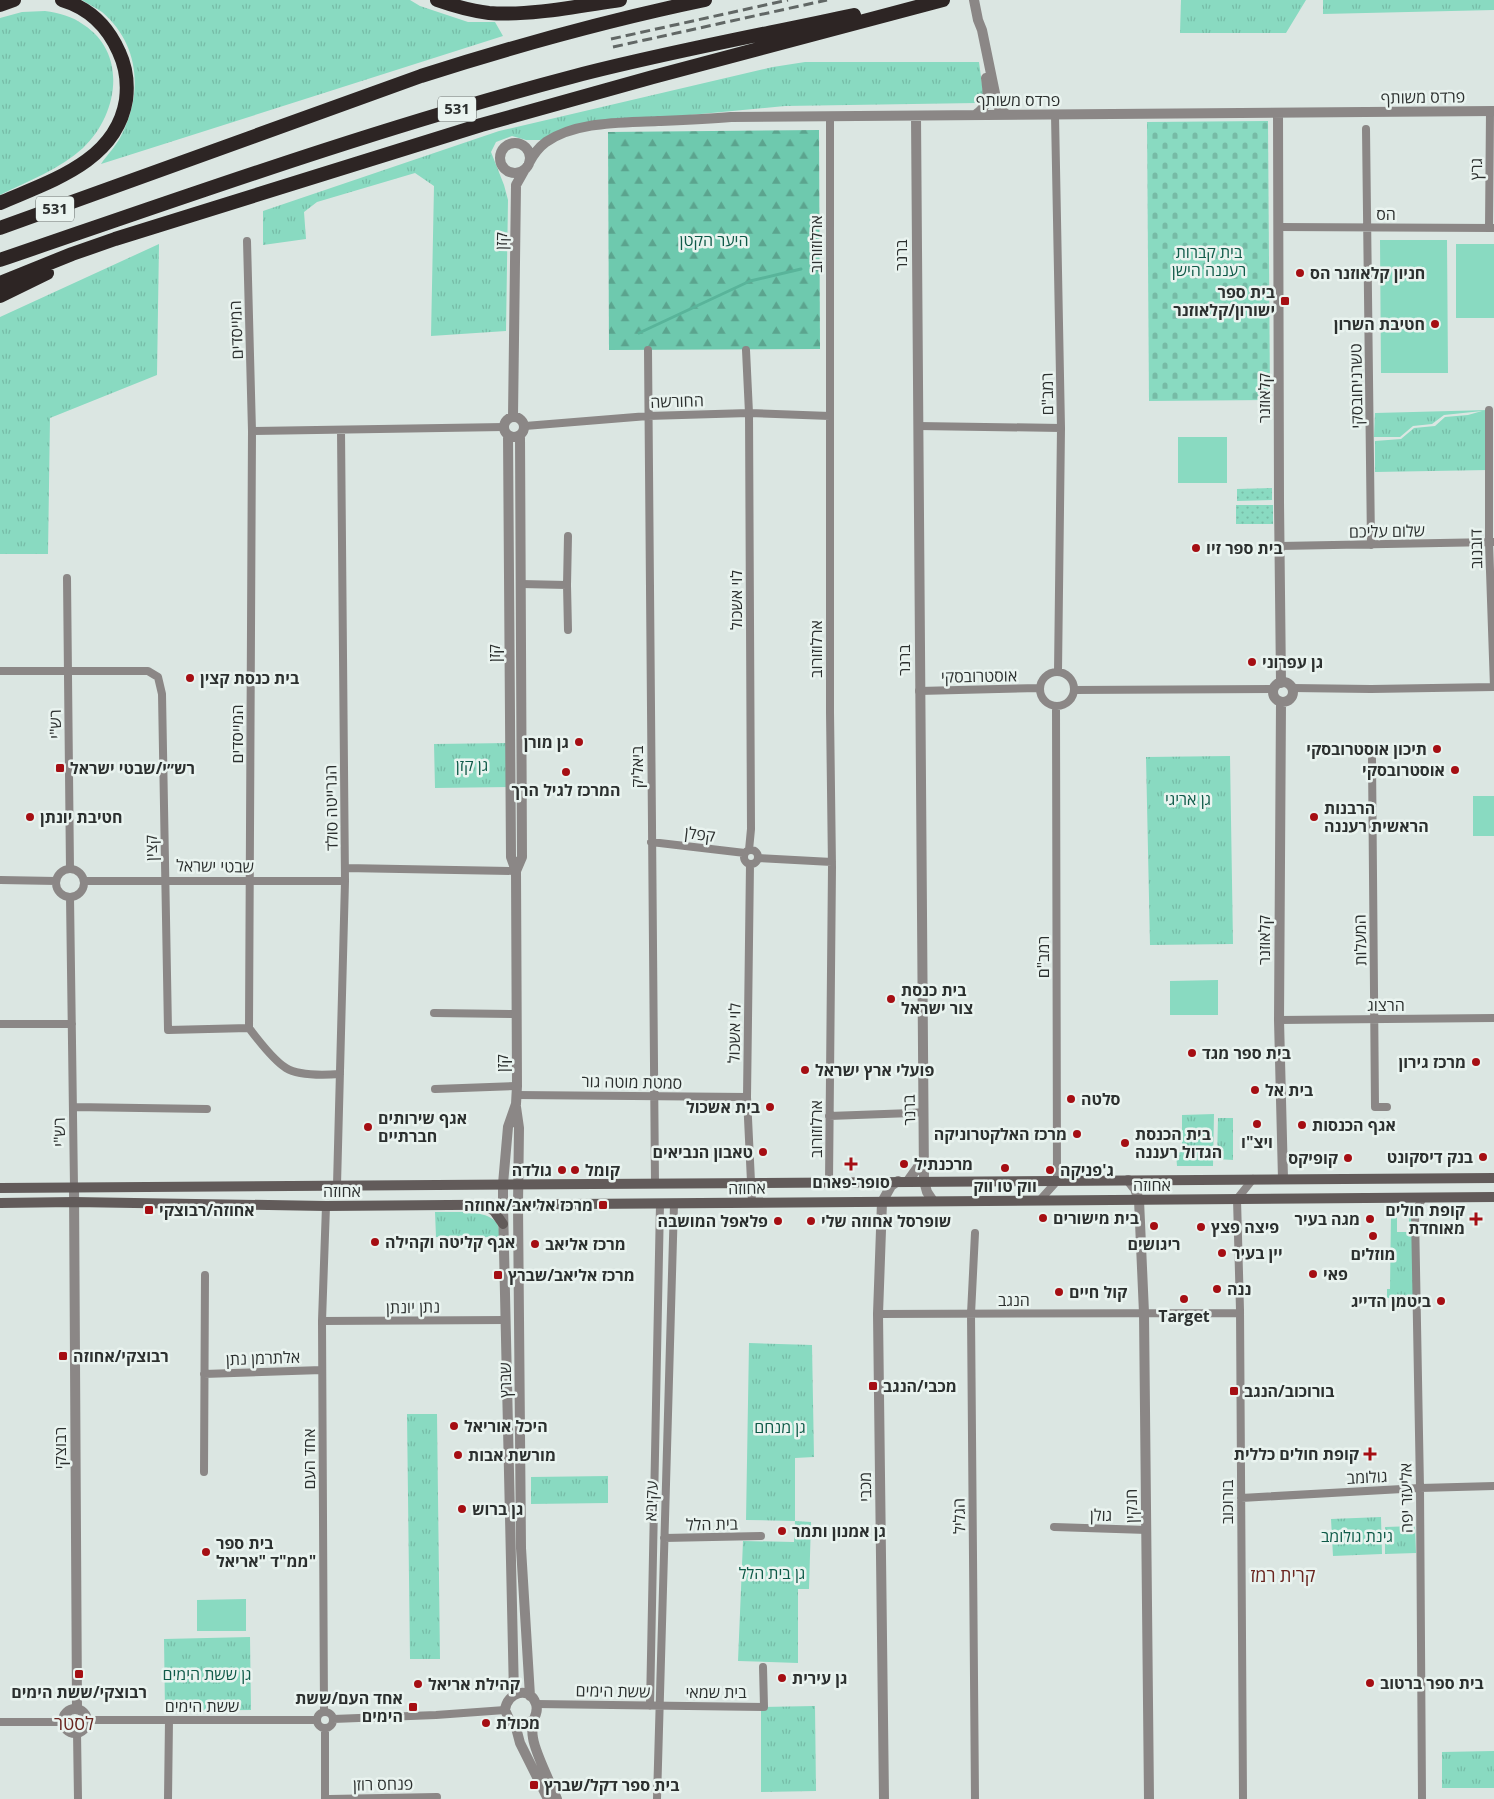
<svg xmlns="http://www.w3.org/2000/svg" width="1494" height="1799" font-family="'Open Sans','Noto Sans Hebrew',sans-serif">
	<style>
		.grass { fill: url(#grass-tufts) }
		.forest { fill: url(#forest-firs) }
		.cemetery { fill: url(#cemetery-stones) }
		.garden { fill: url(#garden-dots) }
		.pitch { fill: #89dac1 }
		.lines { fill: none; stroke-linecap: round; stroke-linejoin: round }
		.stream { stroke: #59b49a; stroke-width: 3 }
		.minor { stroke: #8b8786; stroke-width: 8 }
		.tertiary { stroke: #8b8786; stroke-width: 10 }
		.secondary { stroke: #625b5a; stroke-width: 10 }
		.motorway { stroke: #2d2524; stroke-width: 14 }
		.rail { stroke: #616765; stroke-width: 3; stroke-dasharray: 10 5; stroke-linecap: butt }
		.poi-dot { fill: #a50e13; stroke: #e9f3ef; stroke-width: 2 }
		.labels { text-anchor: middle; stroke-width: 5; stroke-linejoin: round; paint-order: stroke }
		.shield { fill: #e9f3ef; stroke: #656a69; stroke-width: 1 }
		.shield-label { font-size: 15px; font-weight: bold; fill: #2c302f }
		.street-label { font-size: 16px; fill: #2c302f; stroke: #e9f3ef }
		.park-label { font-size: 16px; fill: #0e5a48; stroke: #e9f3ef }
		.poi-label { font-size: 16px; font-weight: bold; fill: #2c302f; stroke: #e9f3ef; text-anchor: start }
		.neighbourhood-label { font-size: 18px; fill: #69241f; stroke: #e9f3ef }
	</style>
	<defs>
		<pattern id="grass-tufts" width="24" height="20" patternUnits="userSpaceOnUse" patternTransform="scale(1.25)"><rect width="24" height="20" fill="#89dac1"/><path d="M3 7l-1-3M5 7V3M7 7l1-3M15 17l-1-3M17 17v-4M19 17l1-3" fill="none" stroke="#76bba6"/></pattern>
		<pattern id="forest-firs" width="22" height="20" patternUnits="userSpaceOnUse" patternTransform="scale(1.25)"><rect width="22" height="20" fill="#6ec9ae"/><path d="M5 1l3.5 6h-7zM16 11l3.5 6h-7z" fill="#5ba48e"/></pattern>
		<pattern id="cemetery-stones" width="16" height="16" patternUnits="userSpaceOnUse" patternTransform="scale(1.25)"><rect width="16" height="16" fill="#89dac1"/><path d="M2 7V4a2 2 0 0 1 4 0v3zM10 15v-3a2 2 0 0 1 4 0v3z" fill="#76bba6"/></pattern>
		<pattern id="garden-dots" width="8" height="8" patternUnits="userSpaceOnUse" patternTransform="scale(1.25)"><rect width="8" height="8" fill="#89dac1"/><path d="M2 2h.1M6 6h.1" fill="none" stroke="#76bba6" stroke-width="1.8" stroke-linecap="round"/></pattern>
	</defs>
	<rect width="100%" height="100%" fill="#dbe6e2"/>
	<path class="grass" d="M82 0H410L420 6 468 22H495L503 36 101 164C107 155 116 146 121 136 143 93 140 45 102 12 96 8 88 4 82 0Z
		M1181 0H1306L1286 33H1180Z
		M1323 0H1494V10L1323 14Z
		M45 11C59 13 72 16 84 25 128 54 118 115 83 148 60 169 28 181 0 195V18L22 12Z
		M805 62H979L984 99 981 102 977 103 785 106 584 125 544 140H526L512 136 496 142 491 152 504 185 508 200 506 331 431 336 434 186 415 173 317 202 304 212 306 239 263 245V211L499 131 773 67Z
		M159 244 157 375 50 418 48 554H0V317Z
		M1489 410V470L1375 472V441L1401 439 1414 428 1435 426 1445 417 1468 415 1482 411 1444 415 1432 424 1413 426 1400 437H1374L1375 413Z
		M510 743V787L435 788 434 744Z
		M1230 756 1233 944 1150 945 1146 757Z
		M1214 1114 1213 1166H1177L1176 1153 1182 1152V1115Z
		M1218 1118H1233V1160L1217 1159Z
		M435 1212C456 1213 504 1206 499 1237H436Z
		M1391 1214H1397V1232H1409V1214H1415L1417 1301 1397 1302V1298H1387V1289H1390Z
		M749 1343 812 1345 814 1457 795 1458V1521L811 1522 809 1589H798V1663L738 1661 743 1541 794 1542 795 1521 746 1520Z
		M407 1414H437L440 1659H410Z
		M608 1476V1503L531 1504V1477Z
		M1381 1517 1382 1554 1333 1556 1331 1519Z
		M1415 1526 1416 1553 1385 1554V1527Z
		M250 1637 251 1710 165 1711 164 1639Z
		M815 1706 816 1791 761 1792V1707Z
		M1494 1751V1788H1442V1752Z"/>
	<path class="forest" d="M819 130 820 349 609 350 608 132Z"/>
	<path class="cemetery" d="M1268 121 1270 400 1149 401 1147 122Z"/>
	<path class="garden" d="M1272 488V500L1237 501V489Z
		M1236 505H1273V524H1236Z"/>
	<path class="pitch" d="M1380 240H1447L1448 373H1381Z
		M1456 244H1494V318H1456Z
		M1178 437H1227V483H1178Z
		M1473 796H1494V836H1473Z
		M1218 980V1015H1170V981Z
		M246 1599V1631H197V1600Z"/>
	<g class="lines">
		<path class="stream" d="M639 333 750 281 801 269"/>
		<path class="minor" d="M1055 115 1061 428 1058 672
			M1366 129 1371 545
			M1278 227 1494 228
			M1489 228 1490 111
			M247 241 252 431 249 1028C258 1040 273 1060 286 1068 299 1076 326 1075 340 1074
			M648 350 655 1183
			M746 350 749 413 751 829 749 850
			M1489 410V542L1494 687
			M525 426 648 416 749 413 830 416
			M918 426 1061 428
			M252 431 504 427
			M1280 546 1493 542
			M67 578 70 869
			M521 584 567 585 568 536
			M567 585 568 630
			M0 671H148L158 677 162 694 168 1030 249 1028
			M1040 689a17 17 0 1 1 34 0a17 17 0 1 1-34 0Z
			M1292 688 1371 689 1494 687
			M1074 690 1274 689
			M919 691 1039 688
			M1372 759 1375 1107H1387
			M651 842 745 853
			M744 857a7 7 0 1 1 14 0a7 7 0 1 1-14 0Z
			M758 858 832 862
			M750 864 747 1097 752 1203
			M345 868 516 871
			M56 883a14 14 0 1 1 28 0a14 14 0 1 1-28 0Z
			M0 880 56 881
			M84 881H345
			M70 897 74 1187
			M434 1013 517 1014
			M1279 1020 1494 1018
			M0 1024H72
			M435 1089 517 1086
			M517 1095 747 1097
			M73 1107 207 1109
			M829 1116 912 1113 924 1112
			M829 1182 832 867 830 712V117
			M337 1185 345 881 341 430
			M1040 1200 1057 1181 1056 707
			M975 1233 971 1314 975 1799
			M878 1314 1240 1313
			M322 1321 505 1320
			M204 1374 322 1370
			M204 1472 205 1275
			M1241 1498 1420 1488 1494 1486
			M1054 1527 1147 1530
			M664 1538 761 1536
			M536 1704 764 1707 763 1667
			M650 1706 660 1204
			M324 1712 322 1321 326 1206
			M317 1720a8 8 0 1 1 16 0a8 8 0 1 1-16 0Z
			M333 1719 436 1715 505 1710
			M87 1720H317
			M0 1722H63
			M77 1732 78 1799
			M168 1799 169 1720
			M325 1799V1728
			M329 1799 437 1797
			M657 1799 674 1204
			M1243 1799 1240 1310 1237 1199 1253 1179
			M1422 1799 1420 1488 1415 1214 1417 1208 1423 1198"/>
		<path class="tertiary" d="M974 0 978 20 982 30 997 103 999 108 1007 115
			M1278 113 1279 502 1281 683
			M975 115C991 104 988 95 986 78
			M916 116 924 1181 927 1192 933 1201
			M500 158a15 15 0 1 1 30 0a15 15 0 1 1-30 0Z
			M529 163C533 155 538 148 546 142 577 121 622 123 658 121 682 120 707 119 731 117L1494 111
			M513 416 516 185 525 169
			M504 427a10 10 0 1 1 20 0a10 10 0 1 1-20 0Z
			M508 435 511 857 516 871 517 1086 516 1104 508 1127 503 1184V1205L514 1695
			M1273 692a10 10 0 1 1 20 0a10 10 0 1 1-20 0Z
			M1281 702 1279 1020 1283 1179
			M516 871 522 857 520 435
			M516 1107 519 1128 518 1205 521 1548 530 1696
			M1128 1180 1135 1189 1139 1200 1144 1313 1149 1799
			M908 1181 923 1160
			M74 1187 77 1709
			M63 1721a12 12 0 1 1 24 0a12 12 0 1 1-24 0Z
			M533 1720C525 1726 518 1726 510 1721L505 1710C507 1692 530 1685 536 1704 538 1710 536 1714 534 1719 532 1723 532 1733 533 1738 535 1753 551 1784 557 1799
			M515 1724 520 1743 548 1799
			M884 1799 878 1314 882 1202 891 1186 898 1181"/>
		<path class="secondary" d="M0 1188 1494 1178
			M0 1203 74 1202 326 1206 1494 1197
			M486 1206 494 1211 503 1224"/>
		<path class="motorway" d="M437 0C454 6 471 11 489 13 531 16 579 6 620 0
			M0 5 14 0
			M0 203C50 181 116 162 126 100 128 84 126 67 119 52 108 27 89 8 62 0
			M0 228 421 76C515 46 609 20 705 0
			M0 260C190 195 380 127 575 76 667 52 761 35 854 15
			M0 283 72 254 115 239 481 125 653 77 943 0
			M0 296 47 273"/>
		<path class="rail" d="M611 39 788 0
			M613 47 827 0"/>
	</g>
	<g class="poi-dot">
		<circle cx="1300" cy="273" r="5"/>
		<rect x="1280" y="296" width="10" height="10" rx="2.5"/>
		<circle cx="1435" cy="324" r="5"/>
		<circle cx="1196" cy="548" r="5"/>
		<circle cx="1252" cy="662" r="5"/>
		<circle cx="190" cy="678" r="5"/>
		<circle cx="579" cy="742" r="5"/>
		<circle cx="1437" cy="749" r="5"/>
		<rect x="55" y="763" width="10" height="10" rx="2.5"/>
		<circle cx="1455" cy="770" r="5"/>
		<circle cx="566" cy="772" r="5"/>
		<circle cx="30" cy="817" r="5"/>
		<circle cx="1314" cy="817" r="5"/>
		<circle cx="891" cy="999" r="5"/>
		<circle cx="1192" cy="1053" r="5"/>
		<circle cx="1476" cy="1062" r="5"/>
		<circle cx="805" cy="1070" r="5"/>
		<circle cx="1255" cy="1090" r="5"/>
		<circle cx="1071" cy="1099" r="5"/>
		<circle cx="770" cy="1107" r="5"/>
		<circle cx="1257" cy="1124" r="5"/>
		<circle cx="1302" cy="1125" r="5"/>
		<circle cx="368" cy="1127" r="5"/>
		<circle cx="1077" cy="1134" r="5"/>
		<circle cx="1125" cy="1143" r="5"/>
		<circle cx="763" cy="1152" r="5"/>
		<circle cx="1483" cy="1157" r="5"/>
		<circle cx="1348" cy="1158" r="5"/>
		<path d="M848.5 1156.5h5v5h5v5h-5v5h-5v-5h-5v-5h5z"/>
		<circle cx="904" cy="1164" r="5"/>
		<circle cx="1005" cy="1168" r="5"/>
		<circle cx="562" cy="1170" r="5"/>
		<circle cx="575" cy="1170" r="5"/>
		<circle cx="1050" cy="1170" r="5"/>
		<rect x="598" y="1200" width="10" height="10" rx="2.5"/>
		<rect x="144" y="1205" width="10" height="10" rx="2.5"/>
		<circle cx="1043" cy="1218" r="5"/>
		<circle cx="1370" cy="1219" r="5"/>
		<path d="M1473.5 1211.5h5v5h5v5h-5v5h-5v-5h-5v-5h5z"/>
		<circle cx="778" cy="1221" r="5"/>
		<circle cx="811" cy="1221" r="5"/>
		<circle cx="1154" cy="1226" r="5"/>
		<circle cx="1201" cy="1227" r="5"/>
		<circle cx="1373" cy="1236" r="5"/>
		<circle cx="375" cy="1242" r="5"/>
		<circle cx="535" cy="1244" r="5"/>
		<circle cx="1222" cy="1253" r="5"/>
		<circle cx="1313" cy="1274" r="5"/>
		<rect x="493" y="1270" width="10" height="10" rx="2.5"/>
		<circle cx="1217" cy="1289" r="5"/>
		<circle cx="1059" cy="1292" r="5"/>
		<circle cx="1184" cy="1299" r="5"/>
		<circle cx="1441" cy="1301" r="5"/>
		<rect x="58" y="1351" width="10" height="10" rx="2.5"/>
		<rect x="868" y="1381" width="10" height="10" rx="2.5"/>
		<rect x="1229" y="1386" width="10" height="10" rx="2.5"/>
		<circle cx="454" cy="1426" r="5"/>
		<path d="M1367.5 1446.5h5v5h5v5h-5v5h-5v-5h-5v-5h5z"/>
		<circle cx="458" cy="1455" r="5"/>
		<circle cx="462" cy="1509" r="5"/>
		<circle cx="782" cy="1531" r="5"/>
		<circle cx="206" cy="1552" r="5"/>
		<rect x="74" y="1669" width="10" height="10" rx="2.5"/>
		<circle cx="782" cy="1678" r="5"/>
		<circle cx="1370" cy="1683" r="5"/>
		<circle cx="418" cy="1684" r="5"/>
		<rect x="408" y="1702" width="10" height="10" rx="2.5"/>
		<circle cx="486" cy="1723" r="5"/>
		<rect x="529" y="1780" width="10" height="10" rx="2.5"/>
	</g>
	<g class="labels">
		<g class="shield">
			<rect x="438" y="96.5" width="38" height="25" rx="4"/>
			<rect x="36" y="196.5" width="38" height="25" rx="4"/>
		</g>
		<g class="shield-label">
			<text x="457" y="114">531</text>
			<text x="55" y="214">531</text>
		</g>
		<g class="street-label">
			<text transform="translate(1423 97) rotate(-1)" y="6">פרדס משותף</text>
			<text x="1018" y="106">פרדס משותף</text>
			<text transform="translate(1476 169) rotate(-89)" y="6">גרץ</text>
			<text x="1386" y="220">הס</text>
			<text transform="translate(501 241) rotate(-89)" y="6">קזן</text>
			<text transform="translate(816 244) rotate(-90)" y="6">ארלוזורוב</text>
			<text transform="translate(901 255) rotate(-90)" y="6">ברנר</text>
			<text transform="translate(236 330) rotate(-92)" y="6">המייסדים</text>
			<text transform="translate(1356 386) rotate(-91)" y="6">טשרניחובסקי</text>
			<text transform="translate(1047 394) rotate(-91)" y="6">רמב"ם</text>
			<text transform="translate(1264 398) rotate(-90)" y="6">קלאוזנר</text>
			<text transform="translate(677 401) rotate(-2)" y="6">החורשה</text>
			<text transform="translate(1387 531) rotate(-1)" y="6">שלום עליכם</text>
			<text transform="translate(1476 549) rotate(-91)" y="6">דובנוב</text>
			<text transform="translate(736 600) rotate(-90)" y="6">לוי אשכול</text>
			<text transform="translate(816 649) rotate(-90)" y="6">ארלוזורוב</text>
			<text transform="translate(494 653) rotate(-90)" y="6">קזן</text>
			<text transform="translate(904 660) rotate(-90)" y="6">ברנר</text>
			<text transform="translate(979 676) rotate(-1)" y="6">אוסטרובסקי</text>
			<text transform="translate(55 724) rotate(-91)" y="6">רש"י</text>
			<text transform="translate(237 734) rotate(-90)" y="6">המייסדים</text>
			<text transform="translate(637 767) rotate(-90)" y="6">ביאליק</text>
			<text transform="translate(331 808) rotate(-91)" y="6">הנרייטה סולד</text>
			<text transform="translate(700 834) rotate(7)" y="6">קפלן</text>
			<text transform="translate(151 848) rotate(-91)" y="6">קצין</text>
			<text transform="translate(215 866) rotate(1)" y="6">שבטי ישראל</text>
			<text transform="translate(1264 940) rotate(-90)" y="6">קלאוזנר</text>
			<text transform="translate(1360 940) rotate(-91)" y="6">המעלות</text>
			<text transform="translate(1043 957) rotate(-90)" y="6">רמב"ם</text>
			<text x="1386" y="1011">הרצוג</text>
			<text transform="translate(734 1033) rotate(-89)" y="6">לוי אשכול</text>
			<text transform="translate(502 1063) rotate(-90)" y="6">קזן</text>
			<text transform="translate(632 1082) rotate(1)" y="6">סמטת מוטה גור</text>
			<text transform="translate(909 1110) rotate(-91)" y="6">ברנר</text>
			<text transform="translate(816 1129) rotate(-90)" y="6">ארלוזורוב</text>
			<text transform="translate(59 1132) rotate(-91)" y="6">רש"י</text>
			<text x="1152" y="1191">אחוזה</text>
			<text transform="translate(747 1188) rotate(-1)" y="6">אחוזה</text>
			<text x="342" y="1197">אחוזה</text>
			<text x="1014" y="1306">הנגב</text>
			<text transform="translate(413 1307) rotate(-1)" y="6">נתן יונתן</text>
			<text transform="translate(263 1358) rotate(-2)" y="6">אלתרמן נתן</text>
			<text transform="translate(505 1380) rotate(-91)" y="6">שברץ</text>
			<text transform="translate(60 1448) rotate(-90)" y="6">רבוצקי</text>
			<text transform="translate(309 1459) rotate(-90)" y="6">אחד העם</text>
			<text transform="translate(1367 1477) rotate(-3)" y="6">גולומב</text>
			<text transform="translate(865 1487) rotate(-91)" y="6">מכבי</text>
			<text transform="translate(1406 1498) rotate(-91)" y="6">אליעזר יפה</text>
			<text transform="translate(651 1501) rotate(-88)" y="6">עקיבא</text>
			<text transform="translate(1227 1502) rotate(-90)" y="6">בורוכוב</text>
			<text transform="translate(1131 1506) rotate(-91)" y="6">חנקין</text>
			<text transform="translate(1101 1515) rotate(1)" y="6">גולן</text>
			<text transform="translate(959 1516) rotate(-91)" y="6">הגליל</text>
			<text transform="translate(712 1524) rotate(-1)" y="6">בית הלל</text>
			<text transform="translate(613 1691) rotate(1)" y="6">ששת הימים</text>
			<text x="716" y="1698">בית שמאי</text>
			<text x="202" y="1712">ששת הימים</text>
			<text transform="translate(383 1784) rotate(-1)" y="6">פנחס רוזן</text>
		</g>
		<g class="park-label">
			<text x="714" y="246">היער הקטן</text>
			<text x="1209" y="258">בית קברות<tspan x="1209" dy="18">רעננה הישן</tspan></text>
			<text x="472" y="771">גן קזן</text>
			<text x="1188" y="805">גן אריגי</text>
			<text x="780" y="1433">גן מנחם</text>
			<text x="1357" y="1542">גינת גולומב</text>
			<text x="772" y="1579">גן בית הלל</text>
			<text x="207" y="1680">גן ששת הימים</text>
		</g>
		<g class="poi-label">
			<text x="1310" y="279">חניון קלאוזנר הס</text>
			<text x="1275" y="298" text-anchor="end">בית ספר<tspan x="1275" dy="18">ישורון/קלאוזנר</tspan></text>
			<text x="1425" y="330" text-anchor="end">חטיבת השרון</text>
			<text x="1206" y="554">בית ספר זיו</text>
			<text x="1262" y="668">גן עפרוני</text>
			<text x="200" y="684">בית כנסת קצין</text>
			<text x="569" y="748" text-anchor="end">גן מורן</text>
			<text x="1427" y="755" text-anchor="end">תיכון אוסטרובסקי</text>
			<text x="70" y="774">רש״י/שבטי ישראל</text>
			<text x="1445" y="776" text-anchor="end">אוסטרובסקי</text>
			<text x="566" y="796" text-anchor="middle">המרכז לגיל הרך</text>
			<text x="1324" y="814">הרבנות<tspan x="1324" dy="18">הראשית רעננה</tspan></text>
			<text x="40" y="823">חטיבת יונתן</text>
			<text x="901" y="996">בית כנסת<tspan x="901" dy="18">צור ישראל</tspan></text>
			<text x="1202" y="1059">בית ספר מגד</text>
			<text x="1466" y="1068" text-anchor="end">מרכז גירון</text>
			<text x="815" y="1076">פועלי ארץ ישראל</text>
			<text x="1265" y="1096">בית אל</text>
			<text x="1081" y="1105">סלטה</text>
			<text x="760" y="1113" text-anchor="end">בית אשכול</text>
			<text x="378" y="1124">אגף שירותים<tspan x="378" dy="18">חברתיים</tspan></text>
			<text x="1312" y="1131">אגף הכנסות</text>
			<text x="1067" y="1140" text-anchor="end">מרכז האלקטרוניקה</text>
			<text x="1135" y="1140">בית הכנסת<tspan x="1135" dy="18">הגדול רעננה</tspan></text>
			<text x="1257" y="1148" text-anchor="middle">ויצ"ו</text>
			<text x="753" y="1158" text-anchor="end">טאבון הנביאים</text>
			<text x="1473" y="1163" text-anchor="end">בנק דיסקונט</text>
			<text x="1338" y="1164" text-anchor="end">קופיקס</text>
			<text x="914" y="1170">מרכנתיל</text>
			<text x="552" y="1176" text-anchor="end">גולדה</text>
			<text x="585" y="1176">קומל</text>
			<text x="1060" y="1176">ג'פניקה</text>
			<text x="851" y="1188" text-anchor="middle">סופר-פארם</text>
			<text x="1005" y="1192" text-anchor="middle">ווק טו ווק</text>
			<text x="593" y="1211" text-anchor="end">מרכז אליאב/אחוזה</text>
			<text x="159" y="1216">אחוזה/רבוצקי</text>
			<text x="1465" y="1216" text-anchor="end">קופת חולים<tspan x="1465" dy="18">מאוחדת</tspan></text>
			<text x="1053" y="1224">בית מישורים</text>
			<text x="1360" y="1225" text-anchor="end">מגה בעיר</text>
			<text x="768" y="1227" text-anchor="end">פלאפל המושבה</text>
			<text x="821" y="1227">שופרסל אחוזה שלי</text>
			<text x="1211" y="1233">פיצה פצץ</text>
			<text x="385" y="1248">אגף קליטה וקהילה</text>
			<text x="545" y="1250">מרכז אליאב</text>
			<text x="1154" y="1250" text-anchor="middle">ריגושים</text>
			<text x="1232" y="1259">יין בעיר</text>
			<text x="1373" y="1260" text-anchor="middle">מוזלים</text>
			<text x="1323" y="1280">פאי</text>
			<text x="508" y="1281">מרכז אליאב/שברץ</text>
			<text x="1227" y="1295">ננה</text>
			<text x="1069" y="1298">קול חיים</text>
			<text x="1431" y="1307" text-anchor="end">ביטמן הדייג</text>
			<text x="1184" y="1322" text-anchor="middle">Target</text>
			<text x="73" y="1362">רבוצקי/אחוזה</text>
			<text x="883" y="1392">מכבי/הנגב</text>
			<text x="1244" y="1397">בורוכוב/הנגב</text>
			<text x="464" y="1432">היכל אוריאל</text>
			<text x="1359" y="1460" text-anchor="end">קופת חולים כללית</text>
			<text x="468" y="1461">מורשת אבות</text>
			<text x="472" y="1515">גן ברוש</text>
			<text x="792" y="1537">גן אמנון ותמר</text>
			<text x="216" y="1549">בית ספר<tspan x="216" dy="18">ממ"ד "אריאל"</tspan></text>
			<text x="792" y="1684">גן עירית</text>
			<text x="1380" y="1689">בית ספר ברטוב</text>
			<text x="428" y="1690">קהילת אריאל</text>
			<text x="79" y="1698" text-anchor="middle">רבוצקי/ששת הימים</text>
			<text x="403" y="1704" text-anchor="end">אחד העם/ששת<tspan x="403" dy="18">הימים</tspan></text>
			<text x="496" y="1729">מכולת</text>
			<text x="544" y="1791">בית ספר דקל/שברץ</text>
		</g>
		<g class="neighbourhood-label">
			<text x="1283" y="1582">קרית רמז</text>
			<text x="74" y="1730">לסטר</text>
		</g>
	</g>
</svg>
